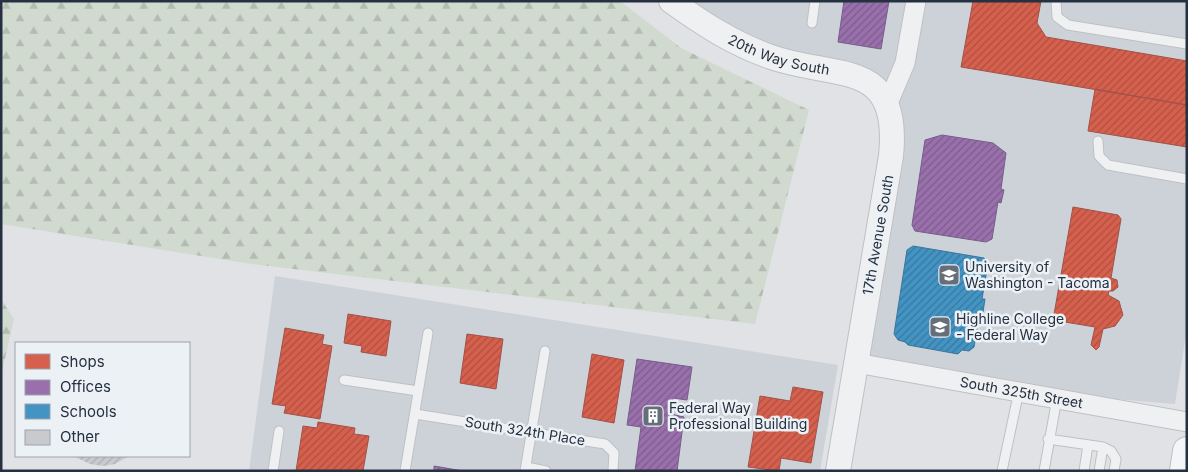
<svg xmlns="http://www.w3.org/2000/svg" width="1188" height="472" font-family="Inter,sans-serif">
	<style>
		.built { fill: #cdd2d9 }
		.forest { fill: url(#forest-firs) }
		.shops { fill: url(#shops-hatch); stroke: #a15249 }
		.offices { fill: url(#offices-hatch); stroke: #765d8b }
		.schools { fill: url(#schools-hatch); stroke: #3a759c }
		.building { fill: url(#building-hatch) }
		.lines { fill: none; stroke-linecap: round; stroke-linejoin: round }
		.service-casing { stroke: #bec0c3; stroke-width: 11 }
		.minor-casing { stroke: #bec0c3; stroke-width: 21 }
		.tertiary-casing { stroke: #bec0c3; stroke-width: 26 }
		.primary-casing { stroke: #bbbfc3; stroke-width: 30 }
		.service { stroke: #eff0f2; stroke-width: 9 }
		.minor { stroke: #eff0f2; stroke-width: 19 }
		.tertiary { stroke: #eff0f2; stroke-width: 24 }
		.primary { stroke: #f4f5f6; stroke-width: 28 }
		.labels { text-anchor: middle; stroke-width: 5; stroke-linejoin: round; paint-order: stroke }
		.street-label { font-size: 14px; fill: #253040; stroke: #ecf1f6 }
		.poi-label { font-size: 14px; fill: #253040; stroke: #ecf1f6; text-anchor: start }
	</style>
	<defs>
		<pattern id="forest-firs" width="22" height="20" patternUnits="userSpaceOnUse" patternTransform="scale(1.25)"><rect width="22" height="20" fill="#d1dacf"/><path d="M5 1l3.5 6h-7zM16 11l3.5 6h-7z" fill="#b3bbb3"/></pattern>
		<pattern id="shops-hatch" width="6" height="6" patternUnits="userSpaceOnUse" patternTransform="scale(1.25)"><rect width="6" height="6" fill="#d6604d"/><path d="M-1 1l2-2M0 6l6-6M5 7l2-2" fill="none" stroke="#ad5041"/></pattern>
		<pattern id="offices-hatch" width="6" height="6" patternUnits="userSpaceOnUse" patternTransform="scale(1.25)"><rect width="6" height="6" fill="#9970ab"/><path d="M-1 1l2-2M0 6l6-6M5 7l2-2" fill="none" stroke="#7d5c8d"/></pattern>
		<pattern id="schools-hatch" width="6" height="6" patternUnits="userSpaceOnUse" patternTransform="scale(1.25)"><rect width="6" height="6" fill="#4393c3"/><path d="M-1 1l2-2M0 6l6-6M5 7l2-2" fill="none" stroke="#3878a0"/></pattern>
		<pattern id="building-hatch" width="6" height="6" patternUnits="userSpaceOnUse" patternTransform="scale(1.25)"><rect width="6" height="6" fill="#c8cacd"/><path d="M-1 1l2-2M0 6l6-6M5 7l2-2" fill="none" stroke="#acaeb1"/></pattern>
	</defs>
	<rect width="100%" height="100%" fill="#e0e2e5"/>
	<path class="built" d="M671 1H1187V328L1175 404 1015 391 857 362 888 103Z
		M275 276 838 365 820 471H249Z"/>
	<path class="forest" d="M1 1H620L681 48 809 110 755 324 251 264 1 224Z
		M1 299 14 319 1 376Z"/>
	<path class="shops" d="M973 1H1041L1037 23 1046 37 1187 61V105L961 67Z
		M1095 89 1187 105V147L1088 131Z
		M1073 207 1118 215 1121 219 1111 278 1117 280 1118 287 1113 291H1109L1108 295 1119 301 1123 315 1115 326 1103 329 1099 347 1096 350 1091 345 1095 327 1053 320Z
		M348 314 391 321 386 356 361 352 362 346 344 343Z
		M285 328 324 335 322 344 332 346 320 419 284 413 286 406 272 404Z
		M467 334 503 339 496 389 460 383Z
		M592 354 624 360 614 423 582 417Z
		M793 387 823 392 811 463 781 458 779 471 748 467 760 396 790 401Z
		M318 422 355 428 354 434 369 436 363 471H296L303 426 317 428Z"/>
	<path class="offices" d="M844 1H889L881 49 838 42Z
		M942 135 993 143 1006 153 1001 189 1004 190 1001 203 998 202 992 239 986 242 915 231 912 225 925 140Z
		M637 359 692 367 687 400 673 398 671 414 684 417 677 471H635L641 427 627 425Z
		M434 466 463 471H434Z"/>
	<path class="schools" d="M913 246 984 258 988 263 982 299H985L983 312H980L974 347 969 351 962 350 958 354 908 345 905 342 898 340 894 334 907 250Z"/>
	<path class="building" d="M73 456H129L115 464 103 466 90 464Z"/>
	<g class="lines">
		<g class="service-casing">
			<path id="service" d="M1056 1 1057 17 1068 25 1187 44
				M812 23 815 1
				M1098 141 1099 156 1108 165 1187 179
				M344 380 418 391
				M415 414 605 444 614 453 613 471
				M1048 439 1103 447 1111 451 1116 459 1114 471
				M526 467 546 471
				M273 471 279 431
				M405 471 428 333
				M525 471 545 351
				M1002 471 1019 391
				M1044 471 1057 398
				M1084 471 1088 445
				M1099 471 1103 447"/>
		</g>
		<g class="minor-casing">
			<g id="minor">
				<path d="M888 103 905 63 916 1"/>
				<path id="s1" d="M856 363 1187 422"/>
			</g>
		</g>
		<g class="tertiary-casing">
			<g id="tertiary">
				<path id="s2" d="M671 1C703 24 734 44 771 57 836 80 901 57 891 156L838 471"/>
			</g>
		</g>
		<g class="primary-casing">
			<path id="primary" d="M1184 471 1187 451"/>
		</g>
		<use href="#service" class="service"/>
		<use href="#minor" class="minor"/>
		<use href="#tertiary" class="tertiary"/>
		<use href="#primary" class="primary"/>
	</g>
	<defs>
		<g id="university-square" transform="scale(1.125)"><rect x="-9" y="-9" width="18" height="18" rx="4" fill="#666e7a" stroke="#ecf1f6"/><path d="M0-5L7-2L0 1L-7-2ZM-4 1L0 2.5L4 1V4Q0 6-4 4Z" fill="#fff"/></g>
		<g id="building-square" transform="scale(1.125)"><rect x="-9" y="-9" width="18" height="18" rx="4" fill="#666e7a" stroke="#ecf1f6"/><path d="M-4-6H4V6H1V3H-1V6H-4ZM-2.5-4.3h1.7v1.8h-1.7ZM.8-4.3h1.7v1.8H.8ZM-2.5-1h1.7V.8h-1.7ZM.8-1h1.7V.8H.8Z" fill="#fff"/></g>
	</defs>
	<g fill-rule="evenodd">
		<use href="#university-square" x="949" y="275"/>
		<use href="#university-square" x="940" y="327"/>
		<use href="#building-square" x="653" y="416"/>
	</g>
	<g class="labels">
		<g class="street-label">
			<text dy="5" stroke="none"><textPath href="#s2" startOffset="122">20th Way South</textPath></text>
			<text transform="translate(878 235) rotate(-80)" y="5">17th Avenue South</text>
			<text dy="5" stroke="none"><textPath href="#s1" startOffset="168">South 325th Street</textPath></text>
			<text transform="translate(525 431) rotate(9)" y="5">South 324th Place</text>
		</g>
		<g class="poi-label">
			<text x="965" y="272">University of<tspan x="965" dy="16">Washington - Tacoma</tspan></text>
			<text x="956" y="324">Highline College<tspan x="956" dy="16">- Federal Way</tspan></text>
			<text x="669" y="413">Federal Way<tspan x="669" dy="16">Professional Building</tspan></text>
		</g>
	</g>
	<rect width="1188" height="472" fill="none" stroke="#253040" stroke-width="5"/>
	<rect x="15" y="342" width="175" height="115" fill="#ecf1f6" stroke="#9ca4ad"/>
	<rect x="25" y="354" width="25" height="15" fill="#d6604d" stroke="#9ca4ad"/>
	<text x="60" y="367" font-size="15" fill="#253040">Shops</text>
	<rect x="25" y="380" width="25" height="15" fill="#9970ab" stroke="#9ca4ad"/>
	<text x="60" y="392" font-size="15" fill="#253040">Offices</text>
	<rect x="25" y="404" width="25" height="15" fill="#4393c3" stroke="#9ca4ad"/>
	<text x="60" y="417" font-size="15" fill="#253040">Schools</text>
	<rect x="25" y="430" width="25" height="15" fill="#c8cacd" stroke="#9ca4ad"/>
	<text x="60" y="442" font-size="15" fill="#253040">Other</text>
</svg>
